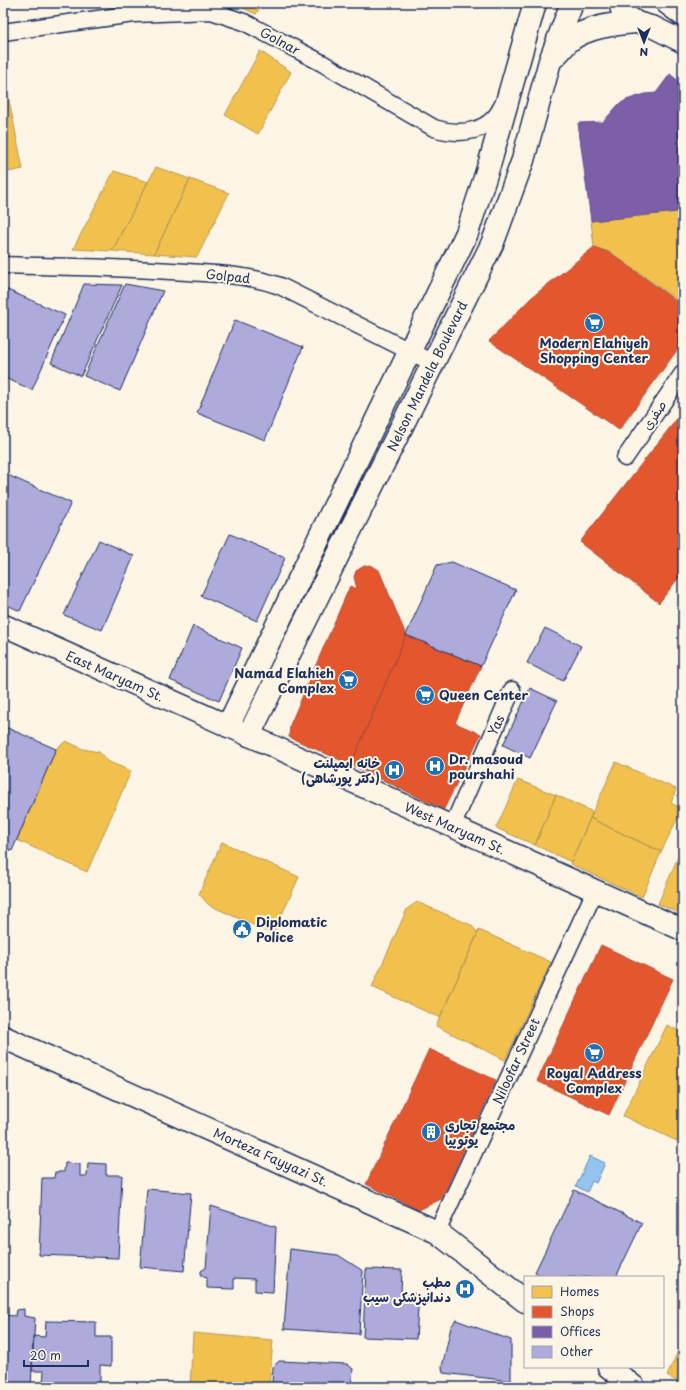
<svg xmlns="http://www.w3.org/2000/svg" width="686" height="1390" font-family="'Playpen Sans','Playpen Sans Arabic',sans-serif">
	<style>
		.water { fill: #93c5f0; stroke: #6389b6 }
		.homes { fill: #f2c14e; stroke: #b29553 }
		.shops { fill: #e4572e; stroke: #a84b3c }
		.offices { fill: #7b5ea7; stroke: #5e5091 }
		.building { fill: #aeabdc; stroke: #1b2f5e }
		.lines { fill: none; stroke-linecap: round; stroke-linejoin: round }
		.minor-casing { stroke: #1b2f5e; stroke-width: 19 }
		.tertiary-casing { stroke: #1b2f5e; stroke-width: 24 }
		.secondary-casing { stroke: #1b2f5e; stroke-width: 25 }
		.minor { stroke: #fcf5e5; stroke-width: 16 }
		.tertiary { stroke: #fcf5e5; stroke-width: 21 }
		.secondary { stroke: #fcf5e5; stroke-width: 22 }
		.labels { text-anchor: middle; stroke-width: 4; stroke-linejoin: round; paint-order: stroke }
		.street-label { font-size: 13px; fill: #1b2f5e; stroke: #fcf5e5 }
		.poi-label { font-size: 13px; font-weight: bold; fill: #1b2f5e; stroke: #fcf5e5; text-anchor: start }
	</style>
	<rect width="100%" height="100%" fill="#fcf5e5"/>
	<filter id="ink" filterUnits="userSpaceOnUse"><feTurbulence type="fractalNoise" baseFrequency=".025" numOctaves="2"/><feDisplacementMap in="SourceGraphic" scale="8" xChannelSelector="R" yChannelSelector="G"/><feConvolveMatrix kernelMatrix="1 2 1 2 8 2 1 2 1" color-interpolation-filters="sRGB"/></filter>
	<g filter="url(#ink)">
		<path class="water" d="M590 1156 605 1163 596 1183 592 1181 587 1192 576 1186Z"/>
		<path class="homes" d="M232 3H262L256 14Z
			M260 51 291 72 258 134 225 115Z
			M3 81H5L23 169 3 173Z
			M156 167 190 179 154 254 112 251Z
			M114 171 148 182 112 251 73 249Z
			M190 179 229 193 197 257 154 254Z
			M683 205V304L610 252 594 247 591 221 677 212Z
			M66 741 83 749 99 752 109 762 131 771 87 872 17 840 56 749Z
			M616 762 676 789 671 803 682 809 661 852 590 818Z
			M518 780 556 795 535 845 496 828Z
			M556 795 593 812 571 862 535 845Z
			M590 818 661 852 642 897 570 864Z
			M222 842 299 877 273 934 209 905 199 894Z
			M678 857 683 860V914L658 904Z
			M417 902 471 925 478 933 440 1018 372 987 407 909Z
			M479 930 551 962 505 1060 436 1026Z
			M667 1025 683 1033V1078L681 1081 683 1082V1129L677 1141 623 1116Z
			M683 1314V1326L678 1324Z
			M193 1333 273 1340 269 1387H190Z
			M683 1340V1384L667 1376Z"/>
		<path class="shops" d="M594 247 612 254 683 306V342L619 430 489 341 531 298Z
			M683 411V572L659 603 580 542Z
			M371 565 379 570 406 635 351 765 289 737 290 725 350 586 357 589 354 577 356 571 364 566Z
			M406 635 481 666 455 723 481 734 444 809 351 765Z
			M601 945 673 979 609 1115 537 1081Z
			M429 1049 496 1080 441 1199 419 1210 366 1184Z"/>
		<path class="offices" d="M670 74 683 85V205L677 212 591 221 578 123 603 122 618 105 626 100 645 94 656 93Z"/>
		<path class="building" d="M84 284 122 285 81 376 51 363Z
			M125 284 163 291 120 391 84 376Z
			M3 288 65 315 32 390 3 377Z
			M235 320 303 347 265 440 197 413Z
			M3 473 71 503 20 611 3 603Z
			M230 534 285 558 257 621 201 596Z
			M99 540 134 556 102 630 64 615Z
			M452 562 516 590 481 666 406 635 437 565Z
			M193 626 242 648 219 701 170 680Z
			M545 628 581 646 563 681 527 663Z
			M530 688 557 701 530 758 503 745Z
			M3 726 56 749 12 851 3 847Z
			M65 1163 80 1164V1176H87L88 1163 106 1164V1175H122L118 1258 39 1255 42 1178H54L55 1172H64Z
			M147 1189 191 1193 184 1271 140 1267Z
			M574 1190 642 1223 616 1277H544L535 1272Z
			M211 1206 276 1227 273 1292 255 1291V1279L234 1278V1289L207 1288V1278L201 1276V1271L206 1268Z
			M290 1249 338 1255 363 1271 359 1334 284 1329Z
			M366 1269 402 1270 401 1293 419 1294 416 1339 363 1337Z
			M24 1309V1316L35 1318 31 1387H3V1315L15 1316 16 1310Z
			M456 1320 511 1340V1381L443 1373 442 1367 451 1327Z
			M46 1321 96 1322V1337H111V1366L100 1365V1387H43L44 1371H32L33 1336 45 1337Z
			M279 1361 347 1364 353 1369 351 1387H284V1384L272 1383 273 1367Z"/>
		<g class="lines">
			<g class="minor-casing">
				<path id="minor" d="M3 32 134 14 211 11 244 22 322 63 434 128C460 136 490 133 502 106
					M3 265C64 267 126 267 187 272 219 274 249 275 280 286L433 363
					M625 458 683 373
					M452 827 512 690
					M437 1232 595 891"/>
			</g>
			<g class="tertiary-casing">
				<path id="tertiary" d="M635 22 653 27 683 42
					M3 625 683 930"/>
			</g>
			<g class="secondary-casing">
				<path id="secondary" d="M620 3 623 13 635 22
					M667 3 683 15
					M554 57C559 52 564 46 569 41 586 27 614 24 635 22
					M228 726 467 233 490 162 535 3
					M249 735 493 242 523 160 550 61 572 3
					M3 1037 437 1232 525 1301
					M609 1367 634 1387"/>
			</g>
			<use href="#minor" class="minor"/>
			<use href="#tertiary" class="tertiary"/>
			<use href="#secondary" class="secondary"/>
		</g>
	</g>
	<defs>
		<g id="supermarket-disc" transform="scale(1)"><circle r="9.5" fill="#1f6fb2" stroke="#fcf5e5"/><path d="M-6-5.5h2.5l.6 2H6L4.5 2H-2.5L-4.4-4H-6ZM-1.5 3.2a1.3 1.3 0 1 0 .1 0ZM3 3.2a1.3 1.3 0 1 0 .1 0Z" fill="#fff"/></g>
		<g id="hospital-disc" transform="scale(1)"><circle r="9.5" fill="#1f6fb2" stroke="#fcf5e5"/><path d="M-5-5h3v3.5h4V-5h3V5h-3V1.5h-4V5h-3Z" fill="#fff"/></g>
		<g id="civic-disc" transform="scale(1)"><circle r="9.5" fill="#1f6fb2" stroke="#fcf5e5"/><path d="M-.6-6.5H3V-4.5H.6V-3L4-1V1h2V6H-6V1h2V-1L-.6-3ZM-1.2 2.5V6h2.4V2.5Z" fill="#fff"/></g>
		<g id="building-disc" transform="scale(1)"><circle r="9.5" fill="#1f6fb2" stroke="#fcf5e5"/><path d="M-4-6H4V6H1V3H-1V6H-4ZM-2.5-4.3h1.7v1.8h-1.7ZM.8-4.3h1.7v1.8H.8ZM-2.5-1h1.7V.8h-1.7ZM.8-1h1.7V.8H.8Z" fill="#fff"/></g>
	</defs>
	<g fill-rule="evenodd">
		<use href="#supermarket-disc" x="594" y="323"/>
		<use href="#supermarket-disc" x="348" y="680"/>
		<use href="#supermarket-disc" x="425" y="695"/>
		<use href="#hospital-disc" x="435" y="766"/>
		<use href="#hospital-disc" x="394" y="770"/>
		<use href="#civic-disc" x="242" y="929"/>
		<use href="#supermarket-disc" x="594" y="1053"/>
		<use href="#building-disc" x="431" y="1132"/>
		<use href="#hospital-disc" x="465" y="1289"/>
	</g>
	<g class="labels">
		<g class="street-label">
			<text transform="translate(280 41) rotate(28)" y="5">Golnar</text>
			<text transform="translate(228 276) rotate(6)" y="5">Golpad</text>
			<text transform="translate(427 376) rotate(-64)" y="5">Nelson Mandela Boulevard</text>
			<text transform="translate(654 415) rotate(-56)" y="5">صفری</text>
			<text transform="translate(115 676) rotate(24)" y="5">East Maryam St.</text>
			<text transform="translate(496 725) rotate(-66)" y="5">Yas</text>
			<text transform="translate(455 828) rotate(24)" y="5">West Maryam St.</text>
			<text transform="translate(516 1061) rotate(-65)" y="5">Niloofar Street</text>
			<text transform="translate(271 1157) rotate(24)" y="5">Morteza Fayyazi St.</text>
		</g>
		<g class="poi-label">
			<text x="594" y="348" text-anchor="middle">Modern Elahiyeh<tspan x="594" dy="15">Shopping Center</tspan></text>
			<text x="334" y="678" text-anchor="end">Namad Elahieh<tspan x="334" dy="15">Complex</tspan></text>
			<text x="439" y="700">Queen Center</text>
			<text x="449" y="764">Dr. masoud<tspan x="449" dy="15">pourshahi</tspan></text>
			<text x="380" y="768" text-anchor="end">خانه ایمپلنت<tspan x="380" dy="15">(دکتر پورشاهی)</tspan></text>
			<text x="256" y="927">Diplomatic<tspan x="256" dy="15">Police</tspan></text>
			<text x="594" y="1078" text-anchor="middle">Royal Address<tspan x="594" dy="15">Complex</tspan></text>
			<text x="445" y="1130">مجتمع تجاری<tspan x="445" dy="15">یوتوپیا</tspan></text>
			<text x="451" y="1287" text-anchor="end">مطب<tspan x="451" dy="15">دندانپزشکی سیب</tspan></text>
		</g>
	</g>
	<rect width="686" height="1390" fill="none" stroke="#fcf5e5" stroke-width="16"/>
	<rect x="8" y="8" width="670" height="1374" fill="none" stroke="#1b2f5e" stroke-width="1.5" filter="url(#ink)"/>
	<rect x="524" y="1276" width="140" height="92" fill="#fcf5e5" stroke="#a2a6af"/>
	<rect x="532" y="1286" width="20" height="12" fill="#f2c14e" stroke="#a2a6af"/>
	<text x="560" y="1296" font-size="12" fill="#1b2f5e">Homes</text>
	<rect x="532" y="1306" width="20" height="12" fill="#e4572e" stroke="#a2a6af"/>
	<text x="560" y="1316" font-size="12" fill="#1b2f5e">Shops</text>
	<rect x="532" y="1326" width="20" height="12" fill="#7b5ea7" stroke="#a2a6af"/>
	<text x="560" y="1336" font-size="12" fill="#1b2f5e">Offices</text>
	<rect x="532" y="1346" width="20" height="12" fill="#aeabdc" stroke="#a2a6af"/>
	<text x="560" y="1356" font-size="12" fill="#1b2f5e">Other</text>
	<g transform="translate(644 42) rotate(180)" stroke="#fcf5e5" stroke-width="3" paint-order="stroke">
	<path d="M0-3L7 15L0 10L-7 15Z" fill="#1b2f5e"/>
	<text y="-6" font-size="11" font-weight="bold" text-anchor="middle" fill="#1b2f5e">N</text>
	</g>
	<path d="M24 1360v6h64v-6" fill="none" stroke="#1b2f5e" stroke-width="2"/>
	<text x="30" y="1360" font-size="12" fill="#1b2f5e" stroke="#fcf5e5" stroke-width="3" paint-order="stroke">20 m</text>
</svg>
